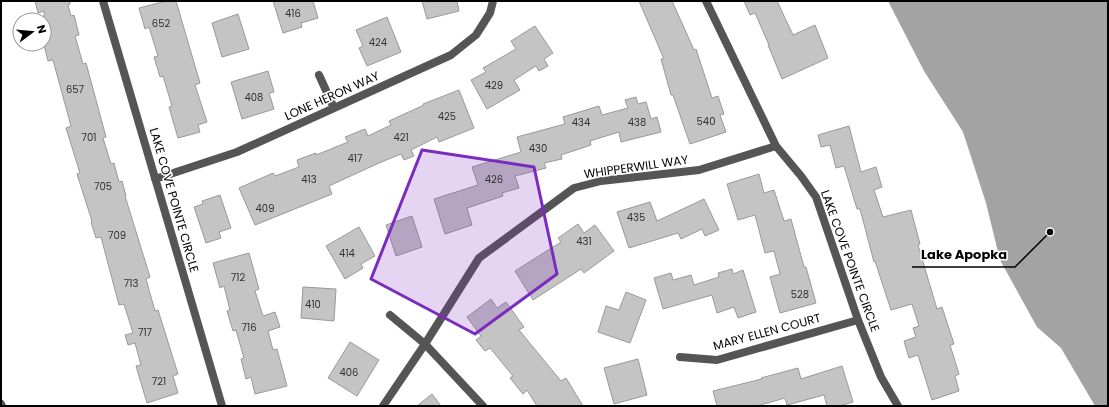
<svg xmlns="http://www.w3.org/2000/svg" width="1109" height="407" font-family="Poppins,sans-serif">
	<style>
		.water { fill: #a3a3a3 }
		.building { fill: #c4c4c4; stroke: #999 }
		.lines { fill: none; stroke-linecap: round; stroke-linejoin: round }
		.street { stroke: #555; stroke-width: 8 }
		.marked { fill: #7b2cbf; fill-opacity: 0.2; stroke: #7b2cbf; stroke-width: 3; stroke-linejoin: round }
		.labels { text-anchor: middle; stroke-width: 3; stroke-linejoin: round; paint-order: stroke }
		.number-label { font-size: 10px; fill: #313131 }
		.street-label { font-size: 12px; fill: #000; stroke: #fff }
		.leader { fill: none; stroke: #000; stroke-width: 1.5 }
		.callout-dot { fill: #000; stroke: #fff; stroke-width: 1.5 }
		.callout-label { font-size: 13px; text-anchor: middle; font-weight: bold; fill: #000; stroke: #fff; stroke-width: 3; stroke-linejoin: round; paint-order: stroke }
	</style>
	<rect width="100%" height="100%" fill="#fff"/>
	<path class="water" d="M888 1H1108V406H1095L1061 348 1037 327 1000 260 986 203 963 132 924 71Z"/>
	<path class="building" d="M35 1H70V4L68 5 71 16 74 15 79 35 75 36 83 64 86 63 106 137 103 138 111 164 114 163 119 182 122 181 126 196H125L150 277 146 279 155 311 158 310 178 374 173 376 178 393 147 403 136 366 141 365 135 343 128 345 125 335 133 333 124 304 119 305 101 237 96 238 91 222 92 221 77 174 80 173 66 128 71 126 53 60 48 61 44 45V11L38 13Z
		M166 1H176L200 83 195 85 207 122 198 125 200 132 178 138 169 107 172 106 163 76 160 77 154 57 158 56 149 27 145 29 139 8Z
		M273 1H313L318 18 301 23 302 27 283 33Z
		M422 1H457L459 11 427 19Z
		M639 1H672L694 50 696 49 712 98 718 96 724 114 720 115 726 132 690 144 673 95H671L661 59H664Z
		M744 1H777L793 35 815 25 828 58 782 79 768 45H769L755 13 750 15Z
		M238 14 249 49 222 57 212 23Z
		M387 17 401 52 367 66 359 48 363 46 356 30Z
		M535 26 553 53 544 59 548 66 539 71 536 66 514 80 520 90 487 109 471 80 486 72 483 68 516 49 511 41Z
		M268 71 274 92 269 93 274 109 242 119 231 82Z
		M459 90 474 128 439 142 437 137 411 150 414 156 404 160 401 154 379 163 329 186 332 194 255 225 239 188 273 173 275 176 299 167 297 160 316 153V155L348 142 345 137 365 129 368 136 391 125 389 121 424 105 423 104Z
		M636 97 638 104 646 102 651 119 657 117 661 132 621 142 619 132 590 141 591 145 561 155 562 159 544 163 546 168 515 176 519 188 502 193 503 196 467 208 472 225 445 234 434 199 478 185 472 167 521 152 517 137 565 124 563 117 599 106 602 115 628 108 625 100Z
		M849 126 861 172 876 167 882 187 874 190 883 217 911 210 920 244 918 245 937 309 942 307 954 344 950 345 959 374 955 376 959 391 932 400 918 355 909 358 904 341 916 337 913 328 919 326 912 304 891 310 875 261 874 262 860 209H857L844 166 836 168 830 145 821 147 818 135Z
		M759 174 764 193 774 190 784 221 791 219 804 267H806L816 303 780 313 770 277 780 274 774 251 765 253 755 215 738 220 727 184Z
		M220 195 231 228 219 232 221 238 206 243 194 207 203 204 202 201Z
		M704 199 719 230 705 236 702 229 681 239 678 233 629 248 617 212 650 202 657 221Z
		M412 216 422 247 396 256 386 225Z
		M578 224 584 233 595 225 614 251 584 273 581 269 533 300 515 271 561 242 558 238Z
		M359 227 375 256 361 264 363 268 345 279 326 246Z
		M249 253 259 289 255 291 263 316 275 312 280 327 268 331 273 350 277 349 287 386 255 394 251 377 246 379 241 359 244 358 236 330 233 331 227 311 230 310 224 286 220 288 213 263Z
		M732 269 733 274 743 270 756 312 738 318 734 307 717 313 712 295 663 309 654 278 671 273 673 280 691 275 694 285 719 277 718 273Z
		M303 287 336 289 334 321 301 318Z
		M626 292 646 300 630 343 598 332 606 306 619 310Z
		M491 299 497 308 506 302 524 327 519 330 561 381 566 378 583 406H537L527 390 523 394 510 378 513 376 490 348 485 351 476 340 481 336 467 317Z
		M350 342 379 360 357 396 328 378Z
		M638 359 647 395 614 404 604 368Z
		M842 366 853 402 839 406H827L824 395 787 405 785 398 757 406H717L713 391 762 379 761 378 798 368 801 379Z
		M432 394 441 406H417Z"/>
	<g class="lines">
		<path class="street" d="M103 1 222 406
			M706 1 776 146 801 176 816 197 858 320 881 377 898 406
			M319 75 334 108
			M155 179 237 152 451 55 476 35 490 13 493 1
			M390 315 425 344 483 406
			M680 357 717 360 858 320
			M1 404 2 406
			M383 406 425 344 479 258 574 188 601 181 699 170 776 146"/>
	</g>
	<path class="marked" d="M422 150 534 167 557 274 475 334 371 279Z"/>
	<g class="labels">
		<g class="number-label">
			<text x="293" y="17">416</text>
			<text x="161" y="27">652</text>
			<text x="378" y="46">424</text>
			<text x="494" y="89">429</text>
			<text x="75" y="93">657</text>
			<text x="254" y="101">408</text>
			<text x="447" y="120">425</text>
			<text x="706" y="125">540</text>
			<text x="581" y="126">434</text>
			<text x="637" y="126">438</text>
			<text x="89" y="141">701</text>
			<text x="401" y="141">421</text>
			<text x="538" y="152">430</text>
			<text x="355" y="162">417</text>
			<text x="309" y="183">413</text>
			<text x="494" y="183">426</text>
			<text x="103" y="190">705</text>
			<text x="265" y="212">409</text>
			<text x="636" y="221">435</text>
			<text x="117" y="239">709</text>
			<text x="584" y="245">431</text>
			<text x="347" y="257">414</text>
			<text x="238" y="281">712</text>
			<text x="131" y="287">713</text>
			<text x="800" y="298">528</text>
			<text x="313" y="308">410</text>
			<text x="249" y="331">716</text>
			<text x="145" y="336">717</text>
			<text x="349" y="376">406</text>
			<text x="159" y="385">721</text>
		</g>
		<g class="street-label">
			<text transform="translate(332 96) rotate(-24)" y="4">LONE HERON WAY</text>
			<text transform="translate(636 167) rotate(-8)" y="4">WHIPPERWILL WAY</text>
			<text transform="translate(174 200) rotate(74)" y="4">LAKE COVE POINTE CIRCLE</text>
			<text transform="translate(850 261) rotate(70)" y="4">LAKE COVE POINTE CIRCLE</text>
			<text transform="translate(767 332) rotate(-15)" y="4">MARY ELLEN COURT</text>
		</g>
	</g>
	<path class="leader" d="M1050 232L1015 267H912"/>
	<circle class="callout-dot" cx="1050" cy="232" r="4"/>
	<g class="callout-label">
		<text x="964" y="259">Lake Apopka</text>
	</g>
	<rect width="1109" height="407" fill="none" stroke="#000000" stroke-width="4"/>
	<g transform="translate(32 32) rotate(74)"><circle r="19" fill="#ffffff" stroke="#999999"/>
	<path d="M0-3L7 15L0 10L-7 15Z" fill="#000000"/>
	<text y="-6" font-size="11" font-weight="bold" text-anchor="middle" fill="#000000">N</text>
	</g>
</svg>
